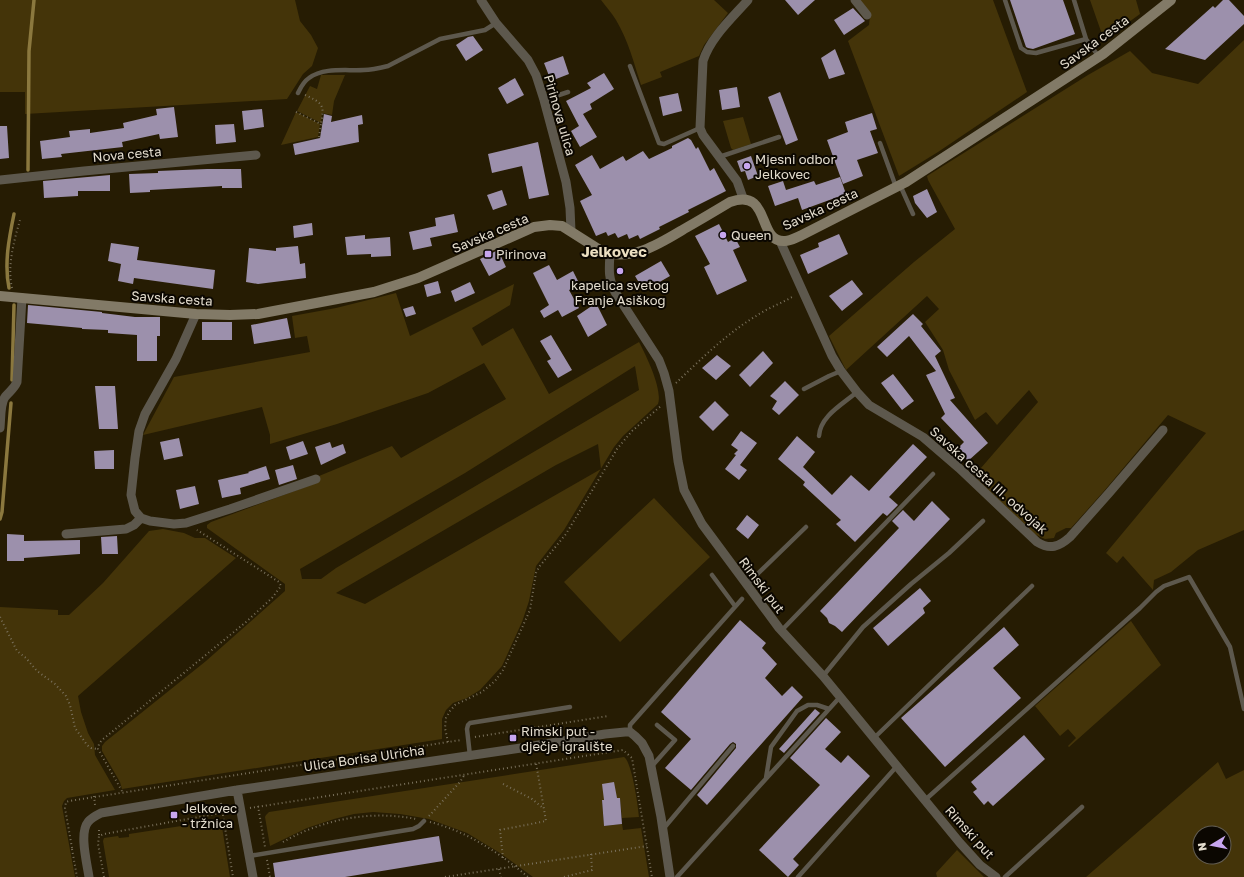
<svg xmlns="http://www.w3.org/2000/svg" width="1244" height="877" font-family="'Golos Text',sans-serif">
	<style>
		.green { fill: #443409; fill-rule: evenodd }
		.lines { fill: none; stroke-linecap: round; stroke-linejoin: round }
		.stream { stroke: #8b783e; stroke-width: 3.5 }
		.building { fill: #9c90ac }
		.path { stroke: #79705b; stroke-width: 2; stroke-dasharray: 1 3; stroke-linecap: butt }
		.lane { stroke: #5d584d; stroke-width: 4.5 }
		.street { stroke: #5d584d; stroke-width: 9 }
		.secondary { stroke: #827a67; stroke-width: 10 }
		.poi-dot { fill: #c7a6ef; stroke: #0b0701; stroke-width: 1.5 }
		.labels { text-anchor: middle; stroke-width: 4; stroke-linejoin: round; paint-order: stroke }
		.street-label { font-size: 13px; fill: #e4ddce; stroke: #0b0701 }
		.poi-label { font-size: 13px; fill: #e4ddce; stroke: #0b0701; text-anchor: start }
		.quarter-label { font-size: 15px; font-weight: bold; fill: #ecdfc1; stroke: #0b0701 }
	</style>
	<rect width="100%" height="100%" fill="#261c03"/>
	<path class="green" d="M0 0H295L300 21 311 35 318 48 312 66 303 74 287 99 25 114V92H0Z
		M601 0H714L728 13 704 45 699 56 660 72 662 77 641 85C634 63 628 40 616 20 612 13 606 7 601 0Z
		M859 0H993L1027 92 938 152 899 176 848 41 869 25 870 15Z
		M1090 0H1136L1140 14 1104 40Z
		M1244 40V530L1198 550 1171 572 1154 580 1153 590 1123 556 1117 563 1106 553 1206 433 1168 415 1104 491 1071 528H1066L1056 533 1054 538 1045 539 1034 534 974 476 1038 402 1029 390 997 425 986 412 975 420 949 370 943 350 925 322 939 309 927 296 846 370 829 336 914 262 955 229 928 180 927 176 1088 75 1130 51 1152 73 1198 84Z
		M321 75H345L334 101 332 115 322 113 321 123 297 111 310 86 317 89Z
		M296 112 320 124 318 137 281 145Z
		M743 117 751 144 733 150 731 148 723 121Z
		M514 284 510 305 472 328 482 346 513 328 549 394 639 342C646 355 663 390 658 404L623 436 614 447 564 530 536 566 529 601 522 622 502 666 480 690 467 698 453 703 446 710 442 719V739L122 789 120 782 102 751V746L105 742 206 661 285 591V584L207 528V525L211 522 319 482V476L392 446 401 458 506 399 484 363 428 393 337 424 270 444V435L262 407 143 435 174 377 310 352 307 336 295 338 292 316 336 308 396 293 410 336ZM635 366 639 390 336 568 321 579H302L300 569 465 473ZM598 444 601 469 365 604 336 593 556 465Z
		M654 498 710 557 620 642 564 582Z
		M163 529 184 533 195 538H205L236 558 78 696 81 712 88 733 94 744 95 755 115 790 67 798 64 801 62 806 75 877H0V607L58 610V615H69L103 583 149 531Z
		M1131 621 1161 665 1069 747 1068 746 1076 738 1068 729 1060 736 1035 706Z
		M624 757C632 762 638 806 639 817L622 818 620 798 602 800 604 826 622 824 623 830 641 828 649 877H533L500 853 467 833 429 819 400 814 373 812 354 814 334 819 307 828 270 846 265 817 266 815 269 812Z
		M1218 762 1226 779 1244 770V877H1086ZM1200 833H1224V857H1200Z
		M214 821 218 822 222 827 230 877H109L103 841 104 838 118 836 119 838 129 837V834Z
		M957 850 984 877H937L936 873Z"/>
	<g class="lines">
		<path class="stream" d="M28 170 29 51 34 0
			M9 288C4 264 9 238 14 214
			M12 380 14 305
			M0 519 2 512 11 403"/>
	</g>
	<path class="building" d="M785 0H815L798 15Z
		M1010 0H1063L1075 34 1033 49 1028 48 1026 47Z
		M1223 0H1229L1244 16V24L1205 60 1165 49 1213 6 1215 8Z
		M853 8 865 21 844 35 834 20Z
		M473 36 483 50 466 61 456 45 468 37Z
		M835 49 845 74 829 79 821 58Z
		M563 56 569 74 551 81 544 63Z
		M604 73 614 89 590 104 592 109 583 114 597 137 580 147 571 131 579 126 566 101 591 88 587 83Z
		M515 78 524 95 507 104 498 88Z
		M737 87 740 107 722 110 719 90Z
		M780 92 798 140 786 145 768 97Z
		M678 93 682 111 663 116 659 97Z
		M174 107 178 137 160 139 159 134 122 142 123 147 61 154 62 157 42 159 40 141 70 137 69 131 90 129V133L124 128 123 123 157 115 156 109Z
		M262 109 264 127 244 130 242 111Z
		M872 113 877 129 870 131 878 153 857 160 863 176 843 184 827 140 848 132 845 122Z
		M324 114 332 116 331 122 362 115 363 124 358 125 359 142 295 155 293 144 320 138Z
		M234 124 236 142 216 144 215 125Z
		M0 126H7L9 158 0 159Z
		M688 138 691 140 696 149 698 147 710 171 714 168 726 191 688 210 689 212 659 227 660 229 640 239 638 235 629 239 627 234 618 238 615 233 608 236 606 232 596 236 580 201 592 195 575 165 592 155 600 169 623 156 626 161 643 151 649 159 672 148V146Z
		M538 142 549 195 529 199 522 166 492 173 488 154Z
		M751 156 758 176 748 180 745 171 741 172 737 161Z
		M207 169H241L242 188H222V186L150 190V192L130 193 129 174 158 173V171Z
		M110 175V191H78V196L44 198 43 181Z
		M840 177 846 194 802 210 798 198 775 206 768 186 783 181 786 190 814 181 816 185Z
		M927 189 937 212 927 218 915 203 913 196Z
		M502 190 507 205 493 210 487 195Z
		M454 214 458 232 430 238 432 246 413 250 409 232 436 226 435 218Z
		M312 223 313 235 294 238 293 226Z
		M719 224 728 242 735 238 740 247 733 250 747 281 717 295 704 267 710 264 695 236Z
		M839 234 848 254 808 274 800 255 819 247 818 243Z
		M365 235V239L390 237 391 256 371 257V254L347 255 345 237Z
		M111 243 139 247 137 260 215 270 213 289 134 278 133 284 118 281 121 264 108 261Z
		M298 246 300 264 305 263 306 278 258 284 246 282 249 248 276 251V248Z
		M498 250 506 267 489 276 480 259Z
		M661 261 670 276 644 291 635 276Z
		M549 265 557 280 573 271 580 285 569 290 579 308 562 317 558 310 544 318 540 311 549 305 533 273Z
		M852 280 863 294 842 311 829 296Z
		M438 281 441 293 427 297 424 285Z
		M470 282 475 293 455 302 451 291Z
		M596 303 607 325 588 337 577 316Z
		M28 305 102 312V313L135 317H160V336H157V361H137V335L108 333V330L82 329V328L27 323Z
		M413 306 416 314 406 317 403 309Z
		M913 314 923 324 921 326 941 351 935 356 955 398 950 400 988 443 968 461 957 449 964 442 941 418 945 414 926 375 936 371 909 336 887 357 877 347Z
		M287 318 291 338 254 344 251 325Z
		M202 322H232V340H202Z
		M551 335 572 370 558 378 547 361 551 359 540 341Z
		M763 351 773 363 750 387 739 375Z
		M717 355 731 366 716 380 702 368Z
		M893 374 914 401 902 410 881 383Z
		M785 381 799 395 779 415 772 409 777 401 770 396Z
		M95 386H115L118 429H99Z
		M715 401 729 415 713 431 699 417Z
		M741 431 757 443 740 465 747 470 739 480 725 469 736 455 734 454 738 450 731 445Z
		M797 436 815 452 803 467 832 495 851 475 869 491 913 444 927 457 889 497 898 505 887 516 883 513 855 542 836 524 841 520 803 485 805 482 778 459Z
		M179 438 183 456 164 460 160 442Z
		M303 441 308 454 290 460 286 447Z
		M330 442 332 448 343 444 346 453 321 465 315 447Z
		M114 450V469H95L94 451Z
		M293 465 297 479 279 485 275 470Z
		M266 466 270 479 240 488 241 494 222 498 218 480 249 473 248 472Z
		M195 486 199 504 180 509 176 490Z
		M932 501 950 519 842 632 835 626 829 623 827 618 820 611 899 528 892 521 903 510 914 521Z
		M747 515 759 525 748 539 736 529Z
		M7 534 24 535V541L80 540V554L24 558V561H7Z
		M117 536 118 554H102L101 537Z
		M920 588 931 601 923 608 925 613 888 646 873 628Z
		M740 620 766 643 762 648 777 664 765 678 782 696 792 686 803 697 707 805 697 795 736 748V744L733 742 730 744 691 790 665 768 691 739 661 712Z
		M1004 627 1019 645 993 668 1021 698 945 767 901 718Z
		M815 709 820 713 784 753 779 749Z
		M826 718 841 732 825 749 841 763 848 755 870 776 793 859 799 865 788 877 759 850 820 785 790 758Z
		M1024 735 1045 759 993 806 988 801 984 805 973 792 977 789 971 782Z
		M614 782 617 798H620L622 824 604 826 602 800H604L602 784Z
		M439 836 443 861 345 877H275L273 863Z"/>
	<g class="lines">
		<path class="path" d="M305 95C322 103 325 104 321 124
			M296 112 321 124 319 137
			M12 288C7 266 14 241 20 220
			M676 383C701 359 726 334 756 316 768 308 782 303 794 296
			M0 617 17 651 26 658 37 671 55 684 66 696 70 705 75 728 80 735 87 745 91 748 98 749
			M475 737 608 716
			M448 742 445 728 446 718 450 711 455 705 482 692 495 681 503 670 530 610 536 573 539 567 566 534 617 449 632 431 662 405
			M503 784 532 799 543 808
			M122 791 98 749 99 744 102 740 246 622 272 598 281 586 279 582 197 530
			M94 796 95 805
			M221 803 233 877
			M258 806 265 847
			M250 808 623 750 632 758 652 877
			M429 816 460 782 465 774
			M430 822C466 831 500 853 528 877
			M99 830V836
			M283 842C323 819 371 810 416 819
			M72 848 65 808 66 802 69 801 461 740
			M72 849 77 877
			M503 858 500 830 546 821 536 763
			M267 860 270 877
			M499 869 501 877
			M104 877 98 844 99 836 104 834 232 811
			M445 877 647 846
			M564 877 592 870 591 854"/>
		<path class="lane" d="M1005 0 1021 48 1027 52 1036 53 1086 39
			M1074 0 1086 39 1099 57
			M630 66 659 143 664 144 700 128
			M298 93C301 87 303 82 309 78 324 67 346 71 364 70 372 70 380 68 388 66L440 39 485 30 496 23
			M544 100 568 92
			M880 143 896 187
			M719 157 779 137
			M900 185 913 214
			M804 389 829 376 841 371
			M819 436C820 416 843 404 857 392
			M712 575 735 606
			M746 585 806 527
			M781 631 933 474
			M823 676 863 627 911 584 949 553 983 521
			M630 732V725L742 599
			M874 738 1032 586
			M470 756 467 729 468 725 470 723 570 707
			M652 766 675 740 657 725
			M766 778 771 747 797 711 808 705H817L829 709
			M925 800 1140 608 1156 592 1164 586 1189 577 1230 647 1244 709
			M664 828 733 746
			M249 856 413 829 419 826 424 821
			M677 877 840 697
			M798 877 897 766
			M1005 877 1082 807"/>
		<path class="street" d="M481 0 496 23 528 60 536 75 544 100 566 182 570 208 571 231
			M855 0 867 15
			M0 180 84 171 256 155
			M743 198 737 181 703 135 700 128 703 61C710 38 732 18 748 0
			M780 241 832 356 841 371 857 392 869 405 923 437 959 468 1037 542C1050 550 1059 547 1070 537L1109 493 1163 430
			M610 254C609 270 608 277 615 292L659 360 664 373 669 391 678 461 684 490 702 524 779 628 823 676 960 843 980 865 996 877
			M0 428C1 419 0 404 5 397 10 391 14 389 17 382L22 298
			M141 518 135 511 131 495 135 458 139 431 145 414 176 359 196 314
			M66 534 126 529 134 525 141 518 150 521 174 524 186 523 230 509 316 479
			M237 790 253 877
			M89 877C87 863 79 833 88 822 91 818 97 815 101 813L237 790 521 748 605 734 625 732H630L635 736 642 743 649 756 661 817 670 877"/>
		<path class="secondary" d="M0 296 196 314 230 315 258 314 374 292 418 278 534 227 550 225 562 226 603 252C633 261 659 244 684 229 700 220 715 211 730 202 772 187 756 243 785 241 790 241 795 238 800 236L906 182 1103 54 1171 0"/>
	</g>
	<g class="poi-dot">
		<circle cx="747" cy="166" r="4"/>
		<circle cx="723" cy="235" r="4"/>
		<rect x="484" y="250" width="8" height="8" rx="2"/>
		<circle cx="620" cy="271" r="4"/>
		<rect x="509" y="734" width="8" height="8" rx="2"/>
		<rect x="170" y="811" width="8" height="8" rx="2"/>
	</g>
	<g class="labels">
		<g class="street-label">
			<text transform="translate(1094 42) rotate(-36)" y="5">Savska cesta</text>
			<text transform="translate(560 115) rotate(74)" y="5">Pirinova ulica</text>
			<text transform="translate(127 154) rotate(-5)" y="5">Nova cesta</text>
			<text transform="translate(820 209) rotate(-25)" y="5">Savska cesta</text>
			<text transform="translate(490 233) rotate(-23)" y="5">Savska cesta</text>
			<text transform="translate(172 298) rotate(4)" y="5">Savska cesta</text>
			<text transform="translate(989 480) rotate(42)" y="5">Savska cesta III. odvojak</text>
			<text transform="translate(762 585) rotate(53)" y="5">Rimski put</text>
			<text transform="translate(364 758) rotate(-8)" y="5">Ulica Borisa Ulricha</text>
			<text transform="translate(970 832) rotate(48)" y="5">Rimski put</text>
		</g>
		<g class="poi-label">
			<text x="755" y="164">Mjesni odbor<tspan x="755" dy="15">Jelkovec</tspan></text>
			<text x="731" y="240">Queen</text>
			<text x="496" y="259">Pirinova</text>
			<text x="620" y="290" text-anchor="middle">kapelica svetog<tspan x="620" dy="15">Franje Asiškog</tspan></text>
			<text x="521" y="736">Rimski put -<tspan x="521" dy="15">dječje igralište</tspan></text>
			<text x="182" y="813">Jelkovec<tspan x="182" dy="15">- tržnica</tspan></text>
		</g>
		<g class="quarter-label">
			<text x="614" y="257">Jelkovec</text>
		</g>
	</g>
	<g transform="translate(1212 845) rotate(260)"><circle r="19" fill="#0b0701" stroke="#625d53"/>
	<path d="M0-3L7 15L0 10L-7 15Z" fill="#c7a6ef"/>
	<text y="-6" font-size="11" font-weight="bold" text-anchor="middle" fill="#e4ddce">N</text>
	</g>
</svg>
